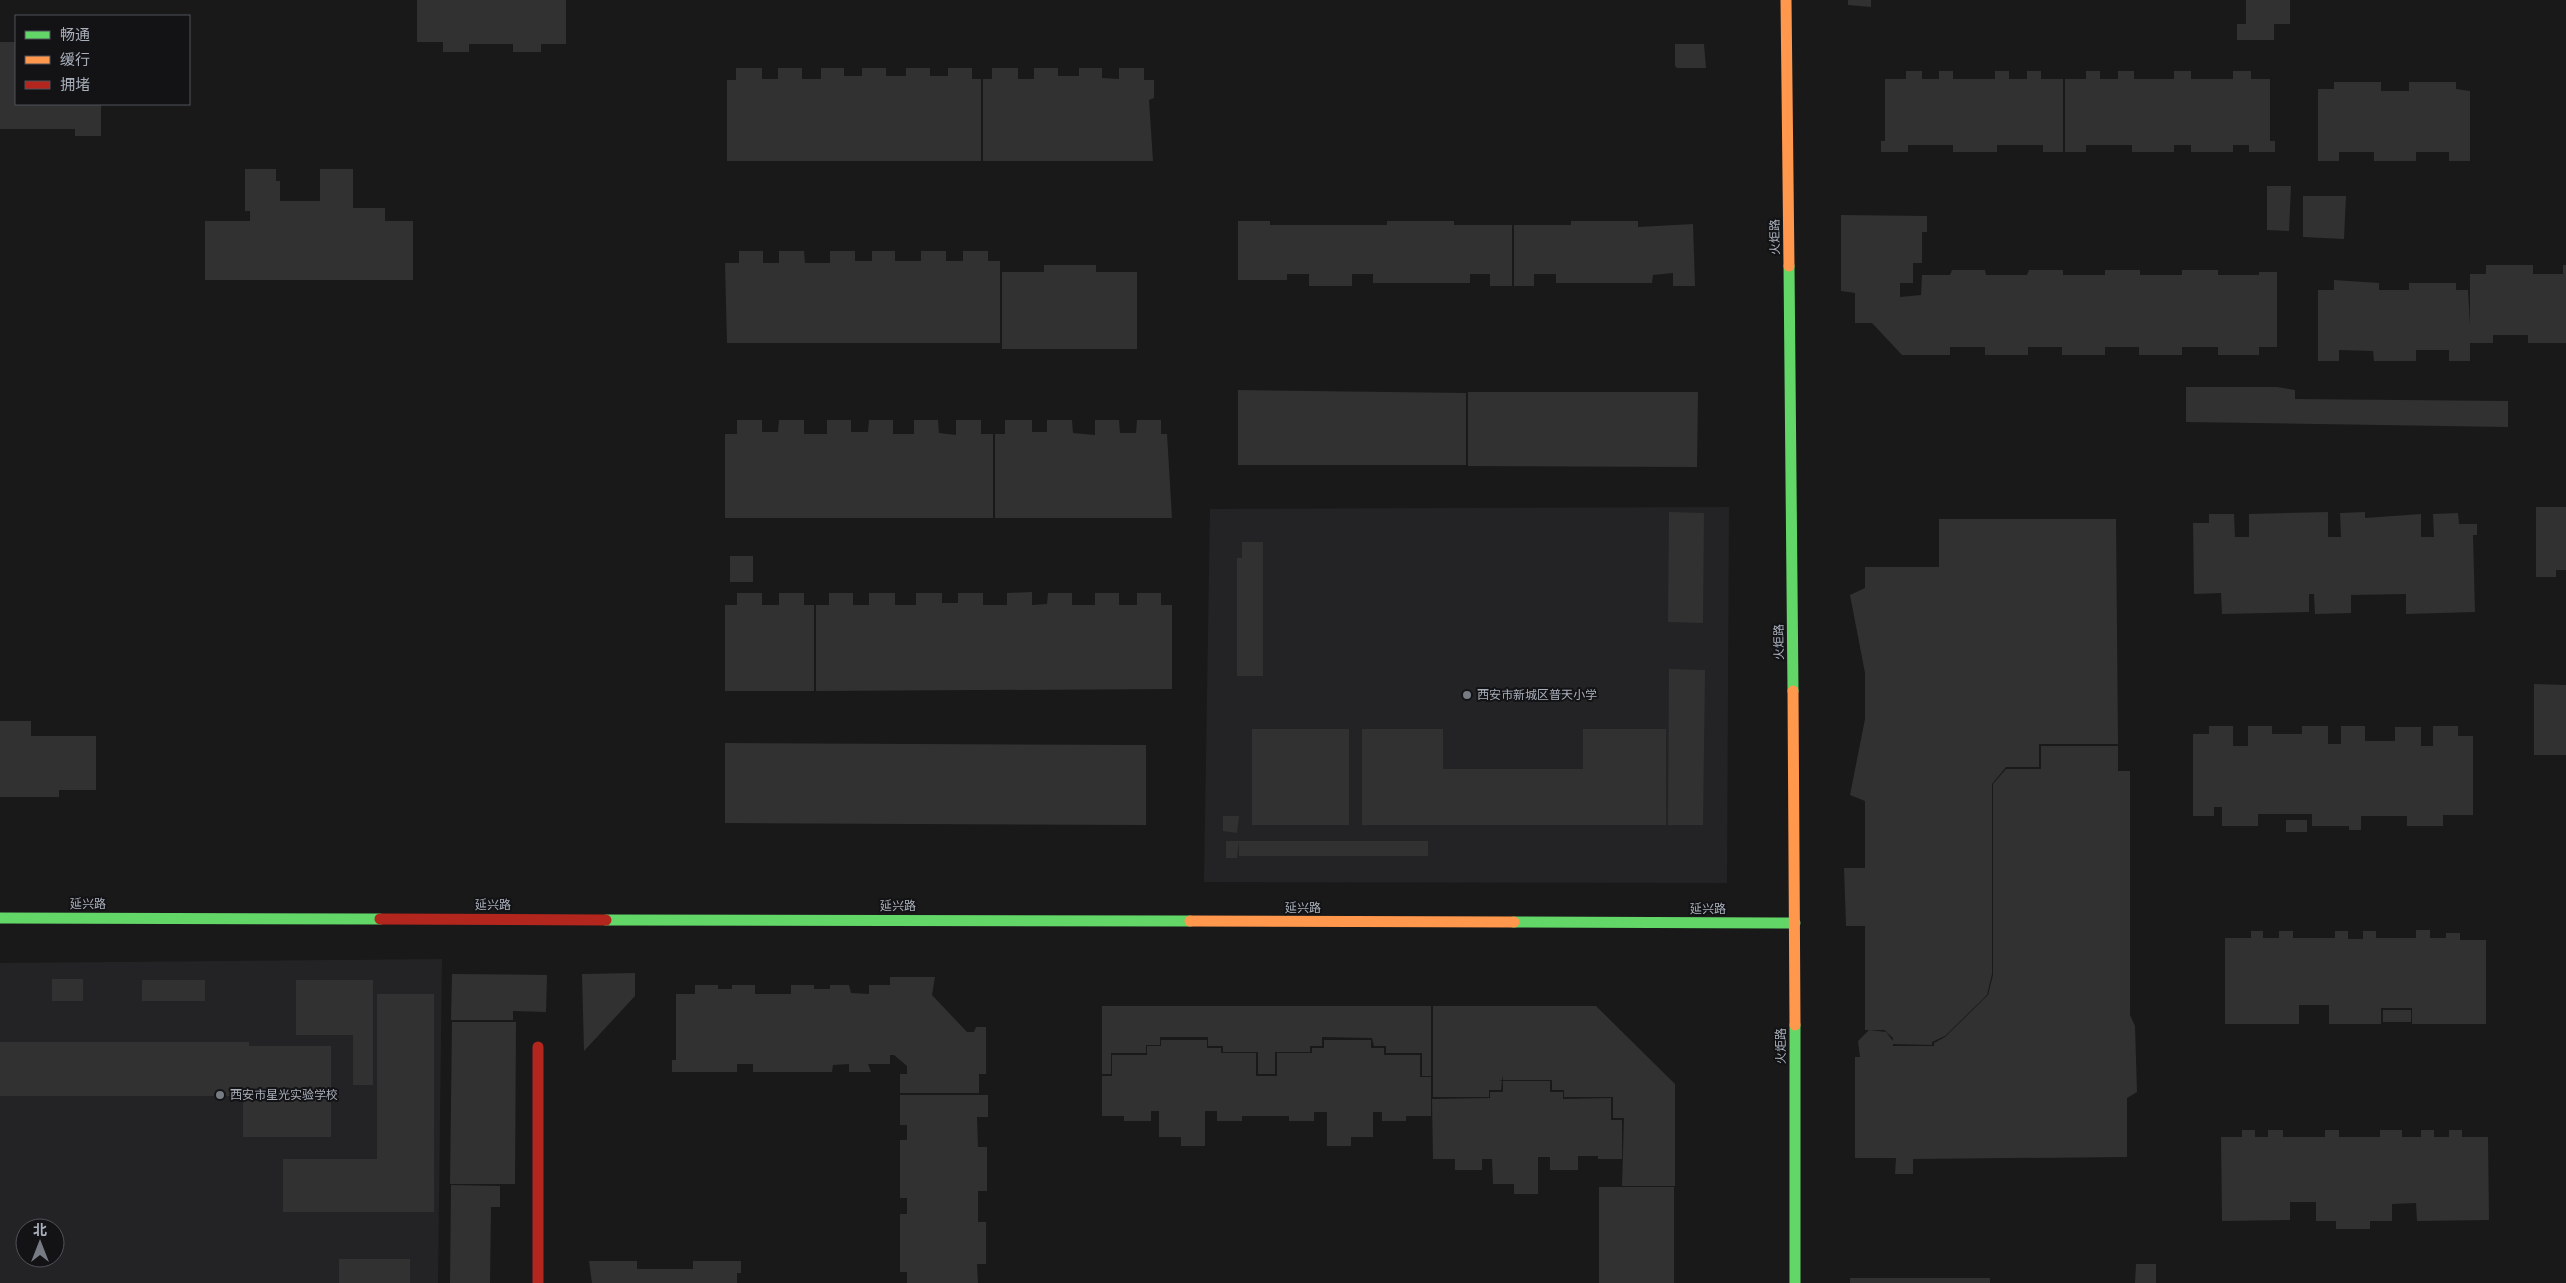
<svg xmlns="http://www.w3.org/2000/svg" width="2566" height="1283" font-family="'DejaVu Sans','Noto Sans SC',sans-serif">
	<style>
		.built { fill: #232326; fill-rule: evenodd }
		.building { fill: #313132 }
		.lines { fill: none; stroke-linecap: round; stroke-linejoin: round }
		.fast { stroke: #63d668; stroke-width: 11 }
		.slow { stroke: #ff974d; stroke-width: 11 }
		.jam { stroke: #b3261e; stroke-width: 11 }
		.poi-dot { fill: #777b83; stroke: #131316; stroke-width: 2 }
		.labels { text-anchor: middle; stroke-width: 4; stroke-linejoin: round; paint-order: stroke }
		.street-label { font-size: 12px; fill: #a9b0bb; stroke: #131316 }
		.poi-label { font-size: 12px; fill: #a9b0bb; stroke: #131316; text-anchor: start }
	</style>
	<rect width="100%" height="100%" fill="#19191a"/>
	<path class="built" d="M1729 507 1727 883 1204 882 1210 509Z
		M442 959 438 1283H0V963ZM25 1228H55V1258H25Z"/>
	<path class="building" d="M417 0H566V44H541V52H513V44H469V52H443V42H417Z
		M1848 0H1871V7L1848 5Z
		M2246 0H2290V24H2274V40H2237V24H2246Z
		M0 42H16V104H101V136H75V129H0Z
		M1675 44H1704L1706 68H1677L1675 66Z
		M736 68H762V79H778V68H802V79H821V68H844V76H862V68H886V76H906V68H930V76H948V68H972V79H981V161H727V80H736Z
		M992 68H1018V79H1034V68H1058V76H1079V68H1102V78L1119 79V68H1144V80H1154V98L1149 100 1153 161H983V79H992Z
		M1906 71H1922V79H1939V71H1953V79H1995V71H2009V79H2027V71H2041V79H2063V152H2043V145H1997V152H1953V145H1908V152H1881V141H1885V79H1906Z
		M2086 71H2100V79H2118V71H2134V79H2174V71H2191V79H2233V71H2251V79H2270V141H2275V152H2249V145H2233V152H2191V145H2174V152H2132V145H2086V152H2065V79H2086Z
		M2334 82H2381V91H2409V82H2456V89L2470 91V161H2449V152H2416V161H2374V152H2339V161H2318V89H2334Z
		M245 169H276V181H280V201H320V169H353V208H385V221H413V280H205V221H250V211H245Z
		M2267 186H2291L2289 231 2267 230Z
		M2303 196H2346L2344 239 2303 237Z
		M1841 215 1927 216V232H1922V263H1913V283H1900V297L1921 295 1922 275H1950L1952 270H1985L1986 275H2027L2029 270H2063V275H2105V270H2140V275H2182V270H2218V275H2259V272H2277V347H2259V355H2218V347H2182V355H2139V347H2105V355H2062V347H2028V355H1985V347H1950V355H1902L1872 323H1855V293L1841 291Z
		M1238 221H1270V225H1387V221H1454V225H1512V286H1490V274H1470V283H1373V274H1352V286H1309V274H1287V280H1238Z
		M1571 221H1638V227L1693 224 1695 286H1673V273L1653 275 1652 283H1556V274H1534V286H1514V225H1571Z
		M739 251H763V263H779V251H804L805 263H830V251H855V261H872V251H895V261H921V251H946V261H963V251H988V261H1000V343H727L725 263H739Z
		M1044 265H1096V272H1137V349H1002V272H1044Z
		M2486 265H2533V274H2563V265H2566V343H2528V335H2493V343H2470V361H2449V350H2416V361H2374L2373 351 2339 350V361H2318V290H2334V280L2379 283V290H2409V283H2456V290H2468L2470 326V274H2486Z
		M2186 387H2277L2295 390V399L2508 401V427L2186 422Z
		M1238 390 1466 393V465H1238Z
		M1468 392H1698L1697 467 1468 466Z
		M737 420H762V432H778L779 420H804V434H827V420H851V432H868L869 420H893V434H914V420H938L939 433 956 435V420H981V434H993V518H725V434H737Z
		M1005 420H1032V432H1047V420H1072L1073 433 1095 435V420H1119L1120 433H1136L1137 420H1161V434H1167L1172 518H995V434H1005Z
		M2536 507H2566V570H2556V577H2536Z
		M1669 512 1704 513 1703 623 1668 622Z
		M2328 512V537H2341L2340 513 2365 512V518L2421 514V537H2434L2433 514 2458 513 2459 524H2477V535H2473L2475 612 2406 614V594L2351 595V613L2315 614 2314 594H2309V612L2222 614 2221 593 2194 594 2193 523H2209V514H2234L2235 537H2249V514Z
		M1939 519H2116L2118 744H2039V767H2006L1992 784V974L1987 995 1945 1036 1932 1042V1045L1893 1044V1046H1934V1043L1945 1037 1988 995 1993 975V784L2006 769H2041V746H2118V771H2130V1015L2135 1026 2137 1092 2127 1098V1157L1913 1159V1174H1895L1896 1158H1855V1057H1860L1858 1041 1869 1030 1886 1032 1893 1041V1038L1882 1028 1884 1030H1865V926H1846L1844 868H1865V801L1850 795 1865 719V673L1850 595 1865 588V567H1939Z
		M1242 542H1263V676H1237V558H1242Z
		M730 556H753V582H730Z
		M1032 592V605L1047 604 1048 593H1072V605H1095V593H1119V605H1137V593H1161V605H1172V689L816 691V605H829V593H853V605H869V593H895V605H916V593H942V603H958V593H983V605H1007V593Z
		M737 593H762V605H779V593H804V605H814V691H725V605H737Z
		M1669 669 1705 670 1703 825H1668Z
		M2534 684 2566 685V755H2534Z
		M0 721H31V736H96V790H59V797H0Z
		M2209 726H2233V746H2248V726H2272V734H2302V726H2328V744H2341V726H2365V741H2395V727H2421V746H2433V726H2458V736H2473V815H2443V826H2407V816H2361V830H2349V826H2312V814H2258V826H2222V807H2214V816H2193V734H2209Z
		M1252 729H1349V825H1252Z
		M1362 729H1443V769H1583V729H1666V825H1362Z
		M725 743 1146 745V825L725 823Z
		M1223 816H1239L1237 833 1223 831Z
		M2286 820H2307V832H2286Z
		M1226 841H1239L1237 858H1226Z
		M1239 841H1428V856H1239Z
		M2416 930H2430V938H2446V933H2460V940H2486V1024H2412V1008H2381V1024H2329V1005H2299V1024H2225V938H2251V931H2263V938H2279V931H2293V938H2335V931H2348V939H2363V931H2376V938H2416Z
		M635 973V996L584 1051 582 974Z
		M452 974 547 975 546 1012 513 1011V1020H451Z
		M890 977H935L932 995 967 1032H974L976 1027H986V1074H979V1093H900V1074H907V1066L894 1055H890V1064H868L871 1072H849V1064L833 1065 832 1072H753V1064H737V1072H672V1060H676V994H695V985H718V989H732V985H755V994H791V985H814V989H830V985H849L851 993 869 994V985H890Z
		M52 979H83V1001H52Z
		M142 980H205V1001H142Z
		M296 980H373V1085H353V1035H296Z
		M377 994H434V1212H283V1159H377Z
		M1102 1006H1431V1076H1422V1053H1386V1046H1374L1372 1038 1322 1037V1046H1310V1052H1275V1074H1258V1052H1223V1046H1208V1037H1160V1045H1146V1053H1111V1074H1102Z
		M1433 1006H1596L1675 1084V1186H1622L1624 1118H1613V1097H1564V1090H1552V1080H1503V1076L1502 1080H1499L1502 1081 1501 1090H1489V1097H1433Z
		M2383 1010H2411V1022H2383Z
		M452 1022H516L515 1184H450Z
		M1161 1040H1207V1048H1221V1053H1256V1076H1277V1053H1312V1048H1324V1040H1371V1048H1384V1055H1420V1077H1431V1116H1406V1121H1382V1112H1373V1137H1351V1146H1327V1112H1314V1121H1289V1116H1242V1121H1217V1111H1205V1146H1181V1137H1159V1111H1151V1121H1124V1116H1102V1076H1112V1055H1147V1046H1161Z
		M0 1042H249V1046H331V1137H243V1096H0Z
		M1503 1081H1550V1092H1563V1099L1611 1098V1120H1622V1159H1598V1156H1578V1170H1550V1157H1538V1194H1514V1184H1493L1492 1159H1482V1170H1455V1159H1433L1432 1099 1490 1098V1092H1503Z
		M900 1095H988V1117H977L978 1147H987V1191H978V1222H986V1264H977L978 1283H907V1272H900V1214H907V1198H900V1140H907V1125H900Z
		M2242 1130H2255V1137H2268V1130H2283V1137H2325V1130H2339V1137H2380V1130H2402V1137H2421V1130H2434V1137H2449V1130H2462V1137H2488L2489 1220 2417 1221 2416 1203 2392 1204V1221H2370V1229H2336V1221H2316V1202H2290V1220L2222 1221 2221 1137H2242Z
		M451 1185 500 1186V1207H491L490 1283H450Z
		M1599 1187H1674V1283H1599Z
		M339 1259H410V1283H339Z
		M589 1261H637V1269H693V1261H741V1273H737V1283H592Z
		M2136 1264H2156V1283H2135Z
		M1850 1278H1990V1283H1850Z"/>
	<g class="lines">
		<path class="fast" d="M1789 266 1793 691
			M0 918 380 919
			M606 920 1190 921
			M1514 922 1795 923
			M1795 1025V1283"/>
		<path class="slow" d="M1786 0 1789 266
			M1793 691 1795 1025
			M1190 921 1514 922"/>
		<path class="jam" d="M380 919 606 920
			M538 1047V1283"/>
	</g>
	<g class="poi-dot">
		<circle cx="1467" cy="695" r="5"/>
		<circle cx="220" cy="1095" r="5"/>
	</g>
	<g class="labels">
		<g class="street-label">
			<text transform="translate(1775 237) rotate(-91)" y="4">火炬路</text>
			<text transform="translate(1779 642) rotate(-91)" y="4">火炬路</text>
			<text x="88" y="908">延兴路</text>
			<text x="493" y="909">延兴路</text>
			<text x="898" y="910">延兴路</text>
			<text x="1303" y="912">延兴路</text>
			<text x="1708" y="913">延兴路</text>
			<text transform="translate(1781 1046) rotate(-90)" y="4">火炬路</text>
		</g>
		<g class="poi-label">
			<text x="1477" y="699">西安市新城区普天小学</text>
			<text x="230" y="1099">西安市星光实验学校</text>
		</g>
	</g>
	<rect x="15" y="15" width="175" height="90" fill="#131316" stroke="#4f5258"/>
	<rect x="25" y="31" width="25" height="8" fill="#63d668" stroke="#4f5258"/>
	<text x="60" y="40" font-size="15" fill="#a9b0bb">畅通</text>
	<rect x="25" y="56" width="25" height="8" fill="#ff974d" stroke="#4f5258"/>
	<text x="60" y="65" font-size="15" fill="#a9b0bb">缓行</text>
	<rect x="25" y="81" width="25" height="8" fill="#b3261e" stroke="#4f5258"/>
	<text x="60" y="90" font-size="15" fill="#a9b0bb">拥堵</text>
	<g transform="translate(40 1243)"><circle r="24" fill="#131316" stroke="#4f5258"/>
	<path d="M0-4L9 19L0 12L-9 19Z" fill="#777b83"/>
	<text y="-8" font-size="14" font-weight="bold" text-anchor="middle" fill="#a9b0bb">北</text>
	</g>
</svg>
